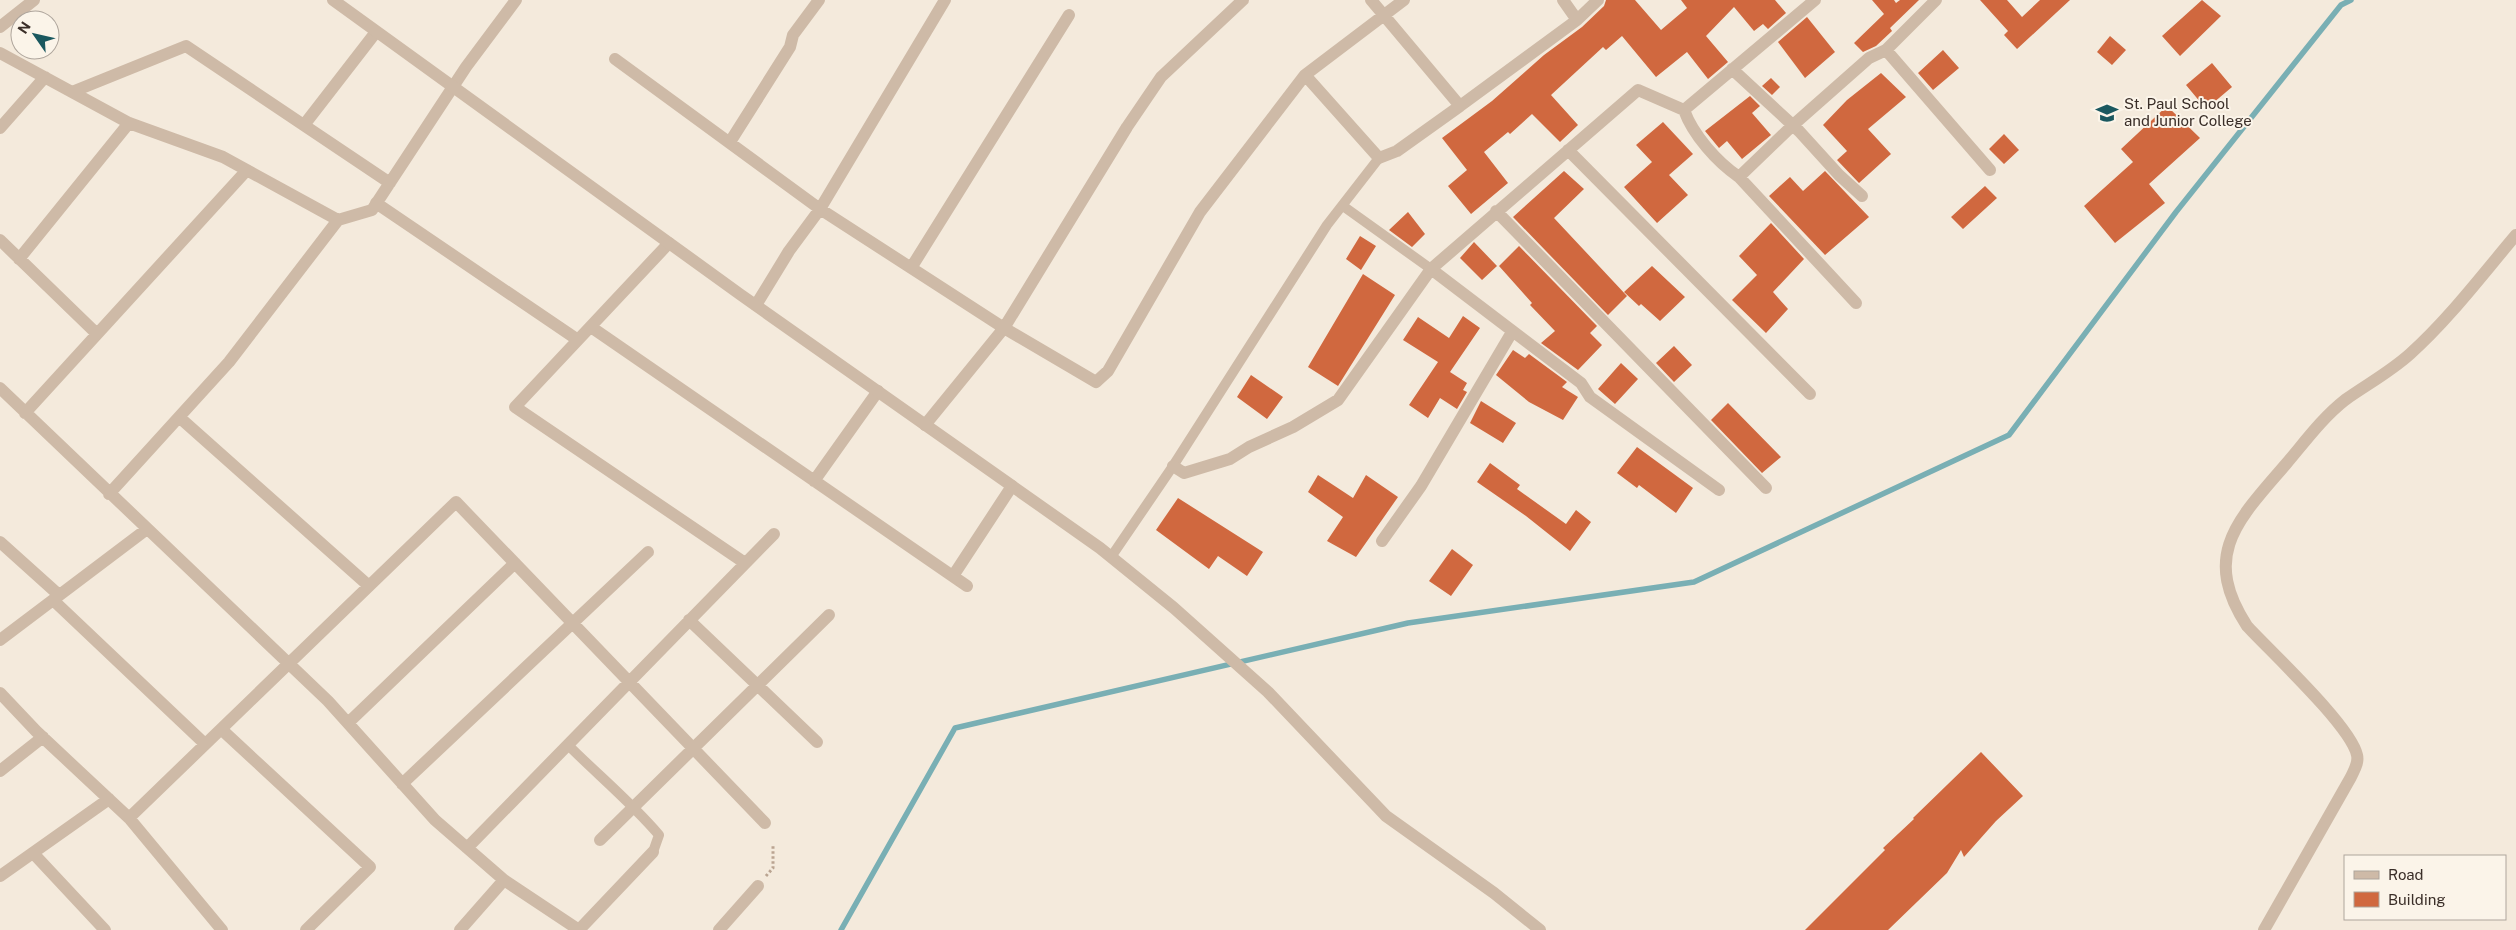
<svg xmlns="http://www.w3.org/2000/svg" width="2516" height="930" font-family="'Public Sans',sans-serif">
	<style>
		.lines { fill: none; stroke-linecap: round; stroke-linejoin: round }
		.stream { stroke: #79afb4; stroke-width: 5.5 }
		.building { fill: #d0683f }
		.path { stroke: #baa491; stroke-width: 3; stroke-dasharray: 2.5 2.5; stroke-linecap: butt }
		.service { stroke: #cebaa7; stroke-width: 10 }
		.minor { stroke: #cebaa7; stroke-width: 12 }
		.tertiary { stroke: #cebaa7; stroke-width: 12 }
		.labels { text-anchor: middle; stroke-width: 4; stroke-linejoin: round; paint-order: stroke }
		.poi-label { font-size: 15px; fill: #3a2e28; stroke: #fbf4e9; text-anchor: start }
	</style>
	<rect width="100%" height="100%" fill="#f4eadc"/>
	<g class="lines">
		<path class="stream" d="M841 930 955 728 1408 623 1694 582 2009 435 2176 212 2341 5 2351 0"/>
	</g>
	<path class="building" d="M1606 0H1635L1661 30 1687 8 1681 0H1775L1786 13 1768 29 1763 24 1754 31 1734 7 1706 36 1728 62 1708 79 1687 52 1656 77 1622 36 1606 50 1603 47 1551 95 1578 125 1560 142 1532 114 1510 134 1508 132 1484 152 1508 183 1471 214 1448 186 1467 170 1442 138 1492 101 1544 55 1582 27 1604 6Z
		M1872 0H1894L1896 3 1900 0H1919L1890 28 1892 31 1876 46 1863 52 1854 43 1884 14Z
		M1980 0H2007L2022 17 2040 0H2070L2017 49 2004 35 2008 31Z
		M2202 0 2221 16 2180 56 2162 36Z
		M1807 17 1835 52 1805 78 1778 42Z
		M2110 36 2126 50 2112 65 2097 52Z
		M1943 50 1959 68 1933 90 1918 73Z
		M2212 63 2232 87 2206 109 2186 85Z
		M1881 73 1906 97 1868 129 1891 154 1859 183 1837 160 1847 151 1823 125 1847 100Z
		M1771 78 1780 87 1772 95 1762 86Z
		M1750 96 1760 106 1752 113 1771 135 1742 159 1727 141 1719 148 1705 131Z
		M2167 106 2200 138 2149 184 2165 203 2115 243 2084 206 2133 162 2121 149Z
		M1663 122 1693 154 1669 175 1688 195 1657 223 1624 187 1652 162 1636 145Z
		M2004 134 2019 150 2004 164 1989 149Z
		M1564 171 1584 189 1554 218 1627 296 1608 315 1513 217Z
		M1825 171 1869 217 1825 255 1769 196 1790 177 1803 191Z
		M1985 186 1997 198 1963 229 1951 217Z
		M1408 212 1425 234 1412 247 1389 230Z
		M1771 223 1804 259 1773 292 1788 309 1766 333 1732 300 1757 275 1739 256Z
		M1360 236 1376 246 1361 270 1346 259Z
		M1474 242 1497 266 1482 280 1460 258Z
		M1519 246 1597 326 1590 333 1602 345 1578 370 1541 343 1555 331 1530 305 1532 303 1499 266Z
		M1652 266 1685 297 1660 321 1641 304 1639 306 1624 292Z
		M1363 274 1395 295 1338 386 1308 367Z
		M1463 316 1480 328 1450 372 1467 383 1463 390 1467 392 1457 409 1440 398 1428 418 1409 405 1438 362 1403 340 1418 317 1449 338Z
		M1674 346 1692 365 1674 382 1656 363Z
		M1513 350 1525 358 1529 354 1567 382 1562 387 1578 397 1563 420 1529 402 1496 375Z
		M1621 363 1638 379 1615 404 1598 389Z
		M1251 375 1283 397 1267 419 1237 397Z
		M1481 401 1516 423 1503 443 1470 423Z
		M1728 403 1781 457 1762 473 1711 420Z
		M1637 447 1693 488 1676 513 1639 485 1637 488 1617 473Z
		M1490 463 1520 485 1517 489 1566 524 1576 510 1591 522 1570 551 1526 516 1477 482Z
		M1318 475 1353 498 1366 475 1398 497 1356 557 1327 541 1343 517 1308 492Z
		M1178 498 1263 552 1247 576 1218 556 1209 569 1156 530Z
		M1452 549 1473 565 1451 596 1429 581Z
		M1981 752 2023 796 1996 821 1964 857 1961 850 1947 873 1888 930H1805L1885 850 1883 848 1914 819 1913 818Z"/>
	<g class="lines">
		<path class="path" d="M766 876 773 868V846"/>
		<path class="service" d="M1343 206 1431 269
			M1111 557 1173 466 1327 225 1379 158
			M568 745C598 775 631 802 659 835L653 852"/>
		<path class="minor" d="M1371 0 1460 106 1577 20 1563 0
			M1577 20 1598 0
			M1886 50 1990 170
			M0 53 129 123 223 157 338 220
			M615 59 820 209 1004 328 1096 382 1108 371 1200 212 1305 75 1404 0
			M1732 69 1799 131 1839 175 1862 196
			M1305 75 1379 158 1397 151 1460 106
			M72 92 186 46 390 183
			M1684 110 1815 0
			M304 125 376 32
			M0 128 45 77
			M730 142 790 47 793 35 819 0
			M1568 150 1810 394
			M1739 177 1792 126 1869 58 1886 50 1936 0
			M376 203 578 340
			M1496 211 1766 488
			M0 240 97 334
			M669 243 515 407 745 563
			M19 259 129 123
			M911 268 1069 15
			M1431 269 1581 383 1590 397 1719 490
			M756 305 789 251 820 209 945 0
			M591 327 967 586
			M0 388 328 701 435 820 504 880 460 930
			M25 413 247 170
			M179 417 369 586
			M925 425 1004 328 1127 127 1161 77 1243 0
			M1173 466 1184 473 1230 459 1249 447 1293 427 1338 400 1431 269 1638 90 1684 110C1693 135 1717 162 1739 177L1856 303
			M814 481 878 391
			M109 494 229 362 338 220 372 210 466 67 516 0
			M1382 541 1421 486 1512 332
			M0 542 59 595
			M953 576 1012 486
			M53 600 205 744
			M689 620 817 742
			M0 640 147 529
			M0 693 36 731 129 818 222 930
			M348 723 515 563
			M221 729 370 867 306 930
			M0 771 43 737
			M402 784 648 552
			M129 818 456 502 765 823
			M600 840 829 615
			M467 848 774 534
			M33 853 105 930
			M0 876 109 799
			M504 880 579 930
			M579 930 653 852
			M719 930 758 886
			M2264 930 2351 777C2354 770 2359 763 2357 755 2351 726 2270 651 2247 626 2200 554 2239 519 2286 464 2304 443 2322 418 2345 400 2366 385 2390 372 2410 354 2449 319 2482 275 2516 235"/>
		<path class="tertiary" d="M333 0 741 295 1100 548 1174 608 1268 692 1386 816 1494 893 1540 930
			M0 27 34 0"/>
	</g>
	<defs>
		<g id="school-bare" transform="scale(1.725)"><path d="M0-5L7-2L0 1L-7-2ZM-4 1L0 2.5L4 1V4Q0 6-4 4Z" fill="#1a585f" stroke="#fbf4e9" stroke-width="2.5" paint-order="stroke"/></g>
	</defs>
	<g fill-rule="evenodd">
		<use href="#school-bare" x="2107" y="113"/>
	</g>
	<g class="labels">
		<g class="poi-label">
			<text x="2124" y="109">St. Paul School<tspan x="2124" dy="17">and Junior College</tspan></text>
		</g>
	</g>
	<rect x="2344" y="855" width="162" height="65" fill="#fbf4e9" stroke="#aea59c"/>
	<rect x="2354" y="871" width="25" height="8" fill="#cebaa7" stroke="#aea59c"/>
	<text x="2388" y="880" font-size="15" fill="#3a2e28">Road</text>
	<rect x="2354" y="892" width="25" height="15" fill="#d0683f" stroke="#aea59c"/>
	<text x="2388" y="905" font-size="15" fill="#3a2e28">Building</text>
	<g transform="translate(35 35) rotate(304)"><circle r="24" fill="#fbf4e9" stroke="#aea59c"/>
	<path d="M0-4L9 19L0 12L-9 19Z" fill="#1a585f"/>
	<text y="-8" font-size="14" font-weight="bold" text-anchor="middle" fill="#3a2e28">N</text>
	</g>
</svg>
